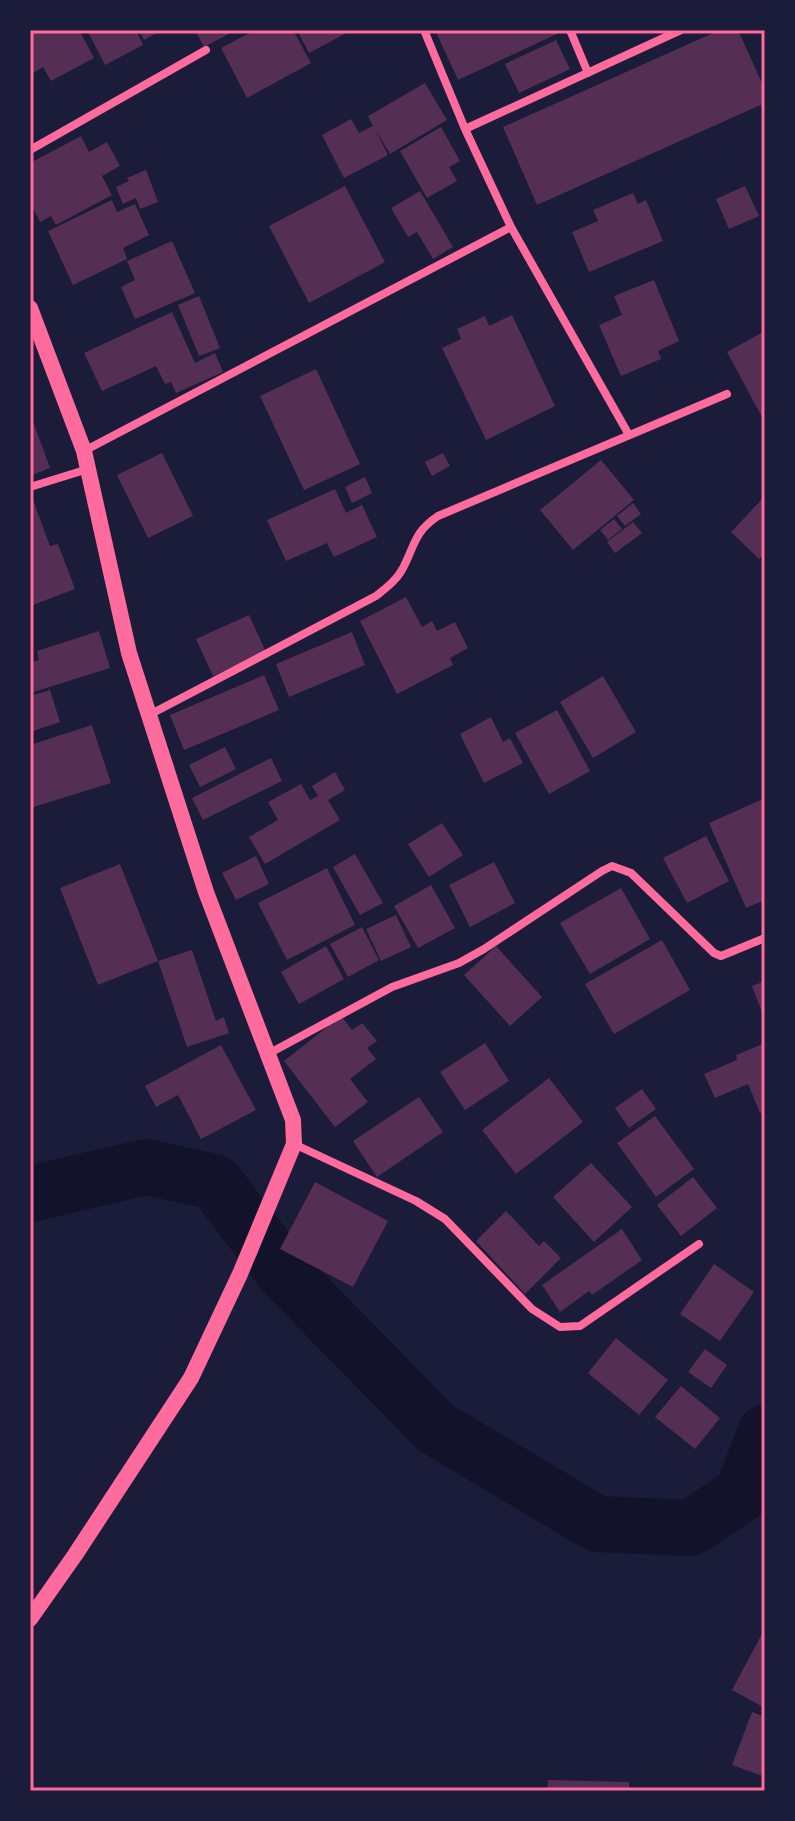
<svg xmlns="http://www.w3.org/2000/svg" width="795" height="1821" font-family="'Fira Sans Condensed',sans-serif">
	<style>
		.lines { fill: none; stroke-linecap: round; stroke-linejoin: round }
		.river { stroke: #12122b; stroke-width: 56 }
		.building { fill: #542f53 }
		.minor { stroke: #ff6b9d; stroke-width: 8 }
		.secondary { stroke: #ff6b9d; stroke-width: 16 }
		.neatline { fill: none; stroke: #ff6b9d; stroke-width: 3 }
	</style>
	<rect width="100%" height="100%" fill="#1b1b3a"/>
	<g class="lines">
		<path class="river" d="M30 1194 146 1167 215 1182 285 1274 436 1428 597 1524 691 1528 743 1493 765 1433"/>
	</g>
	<path class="building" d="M30 30H79L94 58 51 81 43 67 30 75Z
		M87 30H136L143 45 105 65Z
		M139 30H162L144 40Z
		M195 30H236L204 47Z
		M255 30H293L311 63 247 98 221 48Z
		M297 30H352L309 53Z
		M440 30H557L559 33 458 80 436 32Z
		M720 30H738L765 90V103L537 205 503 127Z
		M556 40 570 69 519 93 505 64Z
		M425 83 447 120 390 154 375 129 388 155 344 178 322 135 351 119 359 133 373 126 368 116Z
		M441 127 460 161 449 167 457 181 427 198 400 151Z
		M81 136 89 152 107 142 120 166 102 176 112 195 56 225 51 216 40 222 30 202V185L33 184 30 177V163Z
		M146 170 158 202 140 209 136 198 123 204 116 187 129 181 127 178Z
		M345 186 385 262 309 303 269 226Z
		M745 186 759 216 729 229 716 199Z
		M420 191 453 247 433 259 417 232 408 237 391 208Z
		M633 193 638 204 646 200 663 241 589 272 572 232 598 221 593 210Z
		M112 200 117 212 135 204 149 235 123 248 127 259 73 285 48 231Z
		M172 241 195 293 135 319 121 287 135 280 127 261Z
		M654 280 679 341 658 351 661 359 621 376 599 325 622 315 614 296Z
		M199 296 220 348 199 356 178 305Z
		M172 312 195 363 215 353 223 372 176 393 171 382 165 384 156 366 102 391 84 353Z
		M512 315 555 406 486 440 442 348 461 339 457 329 485 316 489 326Z
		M765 331V416L762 417 727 352Z
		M316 369 360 464 304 490 260 396Z
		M34 424 50 468 30 476V426Z
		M162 453 193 516 148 538 117 475Z
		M443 453 450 466 432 476 425 462Z
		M601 460 634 500 573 550 540 510Z
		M365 477 372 493 352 503 345 487Z
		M335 489 346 513 362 505 377 537 334 557 327 543 286 561 267 520Z
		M30 492 50 546 58 544 75 589 30 606Z
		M765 496V553L759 559 731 532Z
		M633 503 641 514 625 526 617 516Z
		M614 519 622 529 608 540 600 530Z
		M633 522 642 533 615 553 607 542Z
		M406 597 422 627 432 621 437 631 455 622 468 648 450 658 453 665 397 694 360 621Z
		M249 615 266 652 213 676 196 639Z
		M99 631 110 668 30 693V663L39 660 37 651Z
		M352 632 365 665 289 697 276 664Z
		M264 675 279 710 184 750 170 715Z
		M603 676 636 732 593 758 560 702Z
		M50 690 60 722 30 732V696Z
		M557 710 590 771 549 794 515 733Z
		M491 717 503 742 510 738 523 763 484 783 460 734Z
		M92 725 111 783 30 808V745Z
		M225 747 236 769 200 787 189 765Z
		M271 758 282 781 203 820 192 798Z
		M335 772 345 790 328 800 340 820 265 864 249 837 278 820 268 802 301 784 310 800 318 796 312 786Z
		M765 798V900L746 908 709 823Z
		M442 823 463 855 429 877 408 844Z
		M706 836 729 881 687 903 663 858Z
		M355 854 383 903 360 915 333 867Z
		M256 856 269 884 236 900 222 873Z
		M494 862 515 903 470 927 449 885Z
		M120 864 158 961 98 985 60 888Z
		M327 868 355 925 287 960 258 903Z
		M431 885 455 928 418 948 394 906Z
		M621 888 650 939 590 974 560 923Z
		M396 915 411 947 381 961 366 929Z
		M362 927 379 960 348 977 330 944Z
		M662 940 690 990 614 1034 585 984Z
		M326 946 344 979 299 1004 281 972Z
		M496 946 542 997 510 1026 464 975Z
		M192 950 216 1021 224 1017 229 1033 187 1047 158 961Z
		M765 981V1020L752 986Z
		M341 1016 352 1030 362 1023 377 1041 367 1048 376 1059 350 1079 368 1102 335 1127 284 1061Z
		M485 1043 509 1081 465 1110 440 1072Z
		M765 1043V1111L760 1113 748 1084 715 1098 704 1074 737 1060 736 1055Z
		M221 1045 256 1110 201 1139 178 1095 156 1107 145 1086Z
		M549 1078 583 1122 516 1174 482 1130Z
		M642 1089 656 1109 629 1128 615 1108Z
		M419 1097 443 1132 377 1177 353 1141Z
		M655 1116 694 1169 656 1197 617 1143Z
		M591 1163 632 1207 594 1242 553 1197Z
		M693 1177 717 1208 681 1236 657 1205Z
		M315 1182 388 1221 353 1287 280 1249Z
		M506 1211 539 1246 544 1241 561 1258 525 1294 476 1241Z
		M622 1229 642 1260 592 1295 589 1291 560 1312 542 1285Z
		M714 1264 754 1292 720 1341 680 1314Z
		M616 1338 668 1380 639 1415 588 1373Z
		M705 1349 727 1365 711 1388 688 1372Z
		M681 1386 720 1418 695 1449 655 1417Z
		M765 1628V1708L732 1690Z
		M752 1712 765 1717 763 1776 732 1765Z
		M548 1780 629 1782V1791H547Z"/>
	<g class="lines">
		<path class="minor" d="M424 30 465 129 511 227 629 435
			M570 30 588 73
			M465 129 681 30
			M30 150 206 50
			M84 451 511 227
			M30 487 88 469
			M149 715 376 596C386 588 397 580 403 568 415 545 414 532 438 516L727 394
			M268 1054 392 987 459 963 484 949 602 871 612 866 631 873 714 953 721 956 765 938
			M294 1144 416 1201 445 1219 532 1309 560 1327 580 1326 699 1244"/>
		<path class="secondary" d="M30 308 84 451 129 653 206 892 293 1120 294 1144 240 1274 191 1378 75 1555 30 1619"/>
	</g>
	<rect width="795" height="1821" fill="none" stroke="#1b1b3a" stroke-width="64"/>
	<rect x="32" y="32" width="731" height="1757" class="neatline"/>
</svg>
